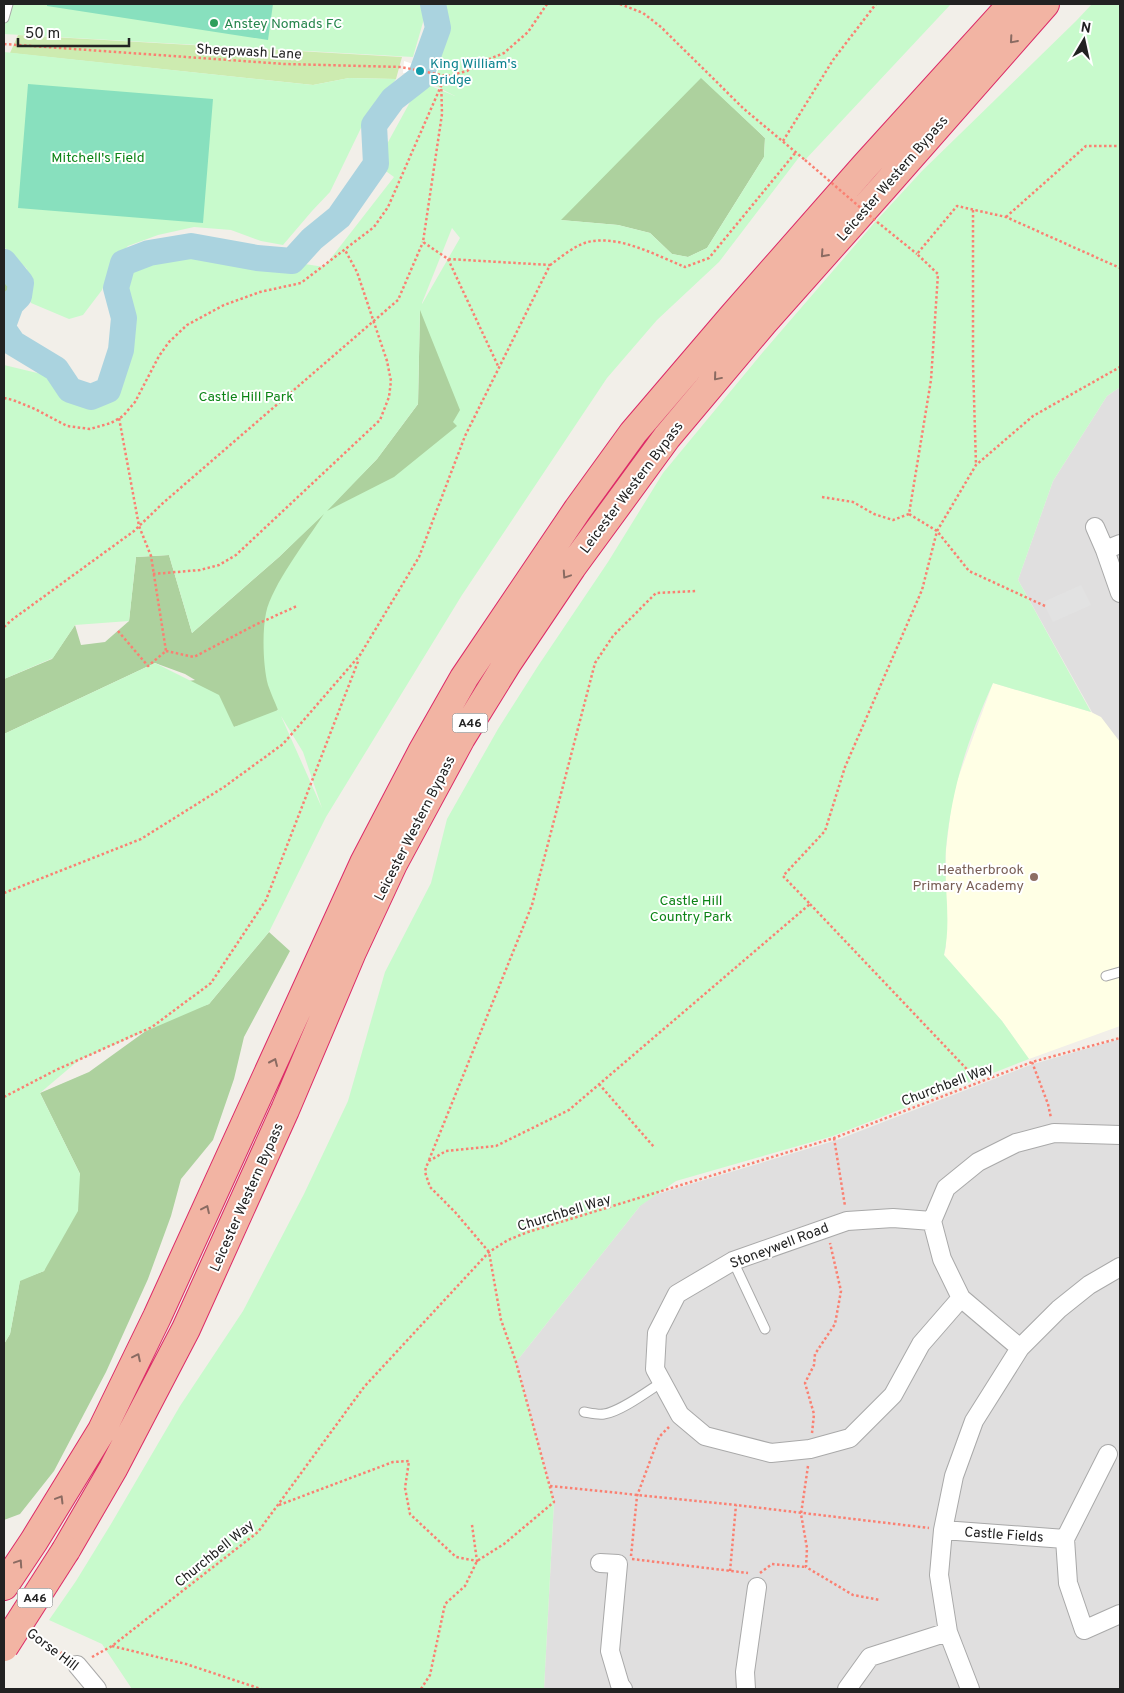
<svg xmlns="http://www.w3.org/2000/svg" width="1124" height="1693" font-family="Overpass,sans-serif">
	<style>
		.residential { fill: #e0dfdf }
		.education { fill: #ffffe5 }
		.grass { fill: #cdebb0 }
		.forest { fill: #add19e }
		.park { fill: #c8facc; fill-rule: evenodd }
		.pitch { fill: #88e0be }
		.parking { fill: #e2e2e2 }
		.pier { fill: #fff }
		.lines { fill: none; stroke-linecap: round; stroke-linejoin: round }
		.river { stroke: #aad3df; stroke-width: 26 }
		.service-casing { stroke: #a9a9a9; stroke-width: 11 }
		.minor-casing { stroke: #a9a9a9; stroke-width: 20 }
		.trunk-casing { stroke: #dc2a67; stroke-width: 30 }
		.path { stroke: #fa8072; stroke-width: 2.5; stroke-dasharray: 2.5 2.5; stroke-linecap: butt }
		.service { stroke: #fff; stroke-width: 9 }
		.minor { stroke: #fff; stroke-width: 18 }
		.trunk { stroke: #f2b4a3; stroke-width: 28 }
		.trunk-bridge-casing { stroke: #dc2a67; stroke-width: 30; stroke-linecap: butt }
		.path-bridge { stroke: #fa8072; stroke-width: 2.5; stroke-dasharray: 2.5 2.5; stroke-linecap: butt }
		.trunk-bridge { stroke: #f2b4a3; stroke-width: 28 }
		.oneway { stroke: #8a6b62 }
		.leisure-dot { fill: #2e9e5b; stroke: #fff; stroke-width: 2 }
		.culture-dot { fill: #0f9aa8; stroke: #fff; stroke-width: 2 }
		.education-dot { fill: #8d6e63; stroke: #fff; stroke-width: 2 }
		.labels { text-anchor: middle; stroke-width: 4; stroke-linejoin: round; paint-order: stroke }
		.shield { fill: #fff; stroke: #646464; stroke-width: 1 }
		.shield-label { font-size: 12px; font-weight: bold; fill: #222 }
		.leisure-label { font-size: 14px; fill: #27864d; stroke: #fff; text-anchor: start }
		.street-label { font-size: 14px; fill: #222; stroke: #fff }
		.culture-label { font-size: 14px; fill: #0d838f; stroke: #fff; text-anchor: start }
		.park-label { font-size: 14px; fill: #0c8416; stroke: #fff }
		.education-label { font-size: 14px; fill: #785e54; stroke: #fff; text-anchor: end }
	</style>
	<rect width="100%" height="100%" fill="#f2efe9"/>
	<path class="residential" d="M1120 387V762L1018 580 1053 481 1107 396Z
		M1120 1039V1689H544L554 1502 516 1362 640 1206 631 1202 837 1140 1030 1065Z"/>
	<path class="education" d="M993 683 1091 712 1101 717 1120 742V1026L1029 1059 1002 1021 944 955 946 947V850L953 792Z"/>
	<path class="grass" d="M18 35 402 57 396 79 349 78 313 85 10 53Z"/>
	<path class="forest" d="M701 77 765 138 764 157 707 248 688 257 672 254 650 233 618 225 560 220Z
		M4 261 21 283 6 314 4 316Z
		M420 309 494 381 315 662 272 717 234 727 163 685 195 680 185 674 155 663 4 734V679L52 659 75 625 81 645 105 642 129 621 136 557 169 555 192 633 279 557 325 512 377 459 418 404Z
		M269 932 290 951 244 1037 234 1079 213 1140 181 1179 171 1216 148 1279 106 1372 54 1471 20 1514 4 1520V1344L10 1334 20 1280 44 1271 80 1174 40 1093 89 1072 161 1020 209 1004Z"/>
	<path class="park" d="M4 4H427L428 5 413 57 4 34Z
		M433 4H951L805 160 800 156 719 262 657 320 607 378 462 595 326 817 269 932 209 1004 79 1060 40 1093 80 1174 78 1211 44 1271 20 1281 10 1334 4 1344V734L155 663 219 695 234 727 278 710C275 702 271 694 268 685 263 666 262 632 266 613 272 585 307 540 324 514L279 557 192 633 169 555 136 557 129 621 75 625 53 658 4 679V365L108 390 123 263 191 246 324 267 394 177 376 164 421 82 455 96 420 78 438 28ZM701 78 765 138 764 157 707 248 688 257 672 254 650 233 618 225 561 220ZM452 228 460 238 422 304V303ZM420 310 460 410 453 422 457 426 394 477 327 511 377 459 418 404ZM281 716 303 752 322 808Z
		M1092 4H1120V387L1107 396 1053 481 1018 580 1091 712 993 683C968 739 952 786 946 848 943 883 952 920 944 955L1002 1021 1029 1059 833 1136 676 1181 640 1206 516 1362 554 1502 544 1689H132L102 1644 49 1620 76 1581 111 1524 180 1406 243 1311 304 1194 348 1101 385 972 431 883 447 819 498 729 538 666 608 562 663 473 763 352 876 221 922 171 1076 21Z
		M4 52 313 85 349 78 396 79 361 128 330 192 312 211 283 245 261 241 231 230 194 227 158 235 128 246 112 263 102 290 83 315 69 319 31 303 27 269 4 247Z"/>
	<path class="pitch" d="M47 4H273L268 40 47 6Z
		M28 84 213 99 203 223 18 208Z"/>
	<path class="parking" d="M1081 585 1091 605 1053 622 1043 602Z"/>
	<path class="pier" d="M404 61 428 69H438L436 80 414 72 403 73Z"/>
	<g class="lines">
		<path class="river" d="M4 262 21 283 19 296 11 304 4 323
			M4 330 13 343 56 369 70 390 91 397 108 390 121 350 124 318 116 288 123 263 149 253 191 246 257 258 292 261 312 239 339 217 376 164 374 125 393 99 420 78 438 28 433 4"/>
		<g class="service-casing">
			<path id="service" d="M4 18 8 4
				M1106 976 1120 972
				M733 1261 765 1329
				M584 1412C590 1413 598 1415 604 1414 620 1412 648 1391 662 1382"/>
		</g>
		<g class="minor-casing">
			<path id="minor" d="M1095 527 1105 550
				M1120 544 1105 550 1120 593
				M932 1221 893 1218 847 1221 733 1261 677 1294 657 1333 655 1369 680 1415 705 1436 771 1453 810 1449 850 1438 893 1395 921 1344 961 1298
				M1020 1348 961 1298 942 1259 932 1221 946 1188 978 1162 1016 1143 1054 1133 1120 1135
				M943 1530 1065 1539 1068 1583 1084 1630 1120 1614
				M1065 1539 1108 1454
				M600 1563 618 1564 610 1651 620 1685 623 1689
				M77 1665 97 1689
				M746 1689 745 1672 757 1587
				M847 1689 870 1657 948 1632
				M970 1689 948 1632 939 1575 943 1530 954 1476 974 1421 1020 1348 1059 1309 1089 1285 1120 1267"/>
		</g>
		<g class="trunk-casing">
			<path id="trunk" d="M66 1550 113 1469 186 1329 285 1110 352 952 393 864 461 738 508 662 572 567 667 437 763 323 884 187 1045 4
				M4 1586 34 1541 102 1430 157 1317 364 863 422 752 464 678 578 509 633 433 733 316 865 166 1012 4"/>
		</g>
		<path class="path" d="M620 4 643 13 661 27 744 109 805 160
			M4 44 285 64 401 67 447 76 467 71 477 64 504 53 528 32 547 4
			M783 141 833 60 876 4
			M973 210V364L976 465
			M1006 217 1086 146H1120
			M448 259 499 368
			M550 265C563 256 578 242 594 241 623 237 658 256 685 267L709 258 796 152
			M4 398 13 400 35 409 67 426 90 429 111 423 123 416 135 402 159 356 169 342 187 325 224 305 260 292 301 283 374 227 388 207 441 86
			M822 497 853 502 874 514 893 520 909 514
			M153 574 200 570 219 565 236 555 380 420 389 397 391 381 387 361 357 272 345 250
			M1045 606 969 571 937 531 909 514 931 380 938 274 917 254 957 206 1006 217 1120 268
			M4 627 13 619 134 531 163 503 398 300 423 242
			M118 631 148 666 166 651 151 556 139 526 119 418
			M166 651 194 657 255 625 297 606
			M4 893 141 839 224 787 283 744 360 655 419 557 465 436 550 265 448 259 423 242 442 114 441 76
			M810 904 979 1082
			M1032 1062 1048 1104 1051 1118
			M599 1084 654 1147
			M4 1097 56 1070 152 1027 211 983 266 900 359 659
			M834 1138 845 1206
			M429 1160 532 905 595 663 613 636 656 593 697 591
			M812 1433 814 1414 805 1383 814 1365 815 1354 835 1324 841 1291 830 1243
			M808 1466 801 1514 807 1548 806 1567 853 1595 880 1600
			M550 1486 736 1505 929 1528
			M279 1505 393 1462 409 1461 405 1488 410 1514 456 1557 477 1561 472 1525
			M631 1556 637 1496 659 1437 669 1427
			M632 1559 748 1573
			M730 1571 736 1505
			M760 1573 772 1564 806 1567
			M36 1635 66 1656
			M112 1646 186 1664 261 1689
			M92 1657 112 1646 258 1532 364 1387 489 1252 508 1240 528 1232 834 1138 1032 1062 1120 1038
			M421 1689 430 1675 445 1604 465 1586 477 1561 504 1544 554 1502 516 1362 501 1320 489 1252 455 1212 430 1187 425 1172 426 1167 429 1161 446 1151 496 1146 569 1110 810 904 783 876 825 831 845 767 922 590 937 531 976 465 1033 416 1120 367"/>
		<use href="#service" class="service"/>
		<use href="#minor" class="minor"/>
		<use href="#trunk" class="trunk"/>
		<g class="trunk-bridge-casing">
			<path id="trunk-bridge" d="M4 1647 66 1550"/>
		</g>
		<path class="path-bridge" d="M805 160 876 221 917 254"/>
		<use href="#trunk-bridge" class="trunk-bridge"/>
	</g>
	<defs><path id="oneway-chevron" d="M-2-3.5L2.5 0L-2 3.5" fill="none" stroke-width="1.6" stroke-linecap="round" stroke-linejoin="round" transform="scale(1.25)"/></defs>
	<g class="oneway">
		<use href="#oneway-chevron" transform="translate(1013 40) rotate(131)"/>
		<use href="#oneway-chevron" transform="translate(824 254) rotate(132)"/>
		<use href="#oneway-chevron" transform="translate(717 377) rotate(130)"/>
		<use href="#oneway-chevron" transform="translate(566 575) rotate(124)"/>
		<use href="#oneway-chevron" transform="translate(274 1062) rotate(-66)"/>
		<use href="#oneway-chevron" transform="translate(206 1209) rotate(-65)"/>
		<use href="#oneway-chevron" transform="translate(137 1357) rotate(-64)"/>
		<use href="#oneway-chevron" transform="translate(60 1499) rotate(-59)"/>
		<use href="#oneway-chevron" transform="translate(19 1563) rotate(-56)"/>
	</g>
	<circle class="leisure-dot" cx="214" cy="23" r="5"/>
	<circle class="culture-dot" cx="420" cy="71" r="5"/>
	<circle class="education-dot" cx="1034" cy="877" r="5"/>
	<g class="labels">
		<g class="shield">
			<rect x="452.5" y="713.5" width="35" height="19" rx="4"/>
			<rect x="17.5" y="1588.5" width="35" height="19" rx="4"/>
		</g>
		<g class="shield-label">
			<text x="470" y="727">A46</text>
			<text x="35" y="1602">A46</text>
		</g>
		<g class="leisure-label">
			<text x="224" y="28">Anstey Nomads FC</text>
		</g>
		<g class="street-label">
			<text transform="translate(249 51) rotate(3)" y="5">Sheepwash Lane</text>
			<text transform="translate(892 178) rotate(-49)" y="5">Leicester Western Bypass</text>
			<text transform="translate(631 487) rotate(-53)" y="5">Leicester Western Bypass</text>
			<text transform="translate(414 828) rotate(-63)" y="5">Leicester Western Bypass</text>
			<text transform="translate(947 1084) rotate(-21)" y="5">Churchbell Way</text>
			<text transform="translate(246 1197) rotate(-66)" y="5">Leicester Western Bypass</text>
			<text transform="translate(564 1212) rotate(-17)" y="5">Churchbell Way</text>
			<text transform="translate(779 1245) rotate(-21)" y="5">Stoneywell Road</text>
			<text transform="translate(1004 1534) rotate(4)" y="5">Castle Fields</text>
			<text transform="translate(214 1553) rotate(-39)" y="5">Churchbell Way</text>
			<text transform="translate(53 1649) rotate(37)" y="5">Gorse Hill</text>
		</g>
		<g class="culture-label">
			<text x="430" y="68">King William's<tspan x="430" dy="16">Bridge</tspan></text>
		</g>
		<g class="park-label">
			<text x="98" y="162">Mitchell's Field</text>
			<text x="246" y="401">Castle Hill Park</text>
			<text x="691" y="905">Castle Hill<tspan x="691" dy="16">Country Park</tspan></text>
		</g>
		<g class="education-label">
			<text x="1024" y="874">Heatherbrook<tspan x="1024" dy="16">Primary Academy</tspan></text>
		</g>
	</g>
	<rect width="1124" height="1693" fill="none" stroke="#222222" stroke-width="10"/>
	<g transform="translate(1084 40) rotate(9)" stroke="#ffffff" stroke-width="4" paint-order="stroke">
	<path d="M0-4L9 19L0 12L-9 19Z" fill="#222222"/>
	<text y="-8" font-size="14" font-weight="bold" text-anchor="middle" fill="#222222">N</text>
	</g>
	<path d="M18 38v8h111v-8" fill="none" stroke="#222222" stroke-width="2.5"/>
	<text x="25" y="38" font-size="15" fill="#222222" stroke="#ffffff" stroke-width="4" paint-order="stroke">50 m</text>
</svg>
